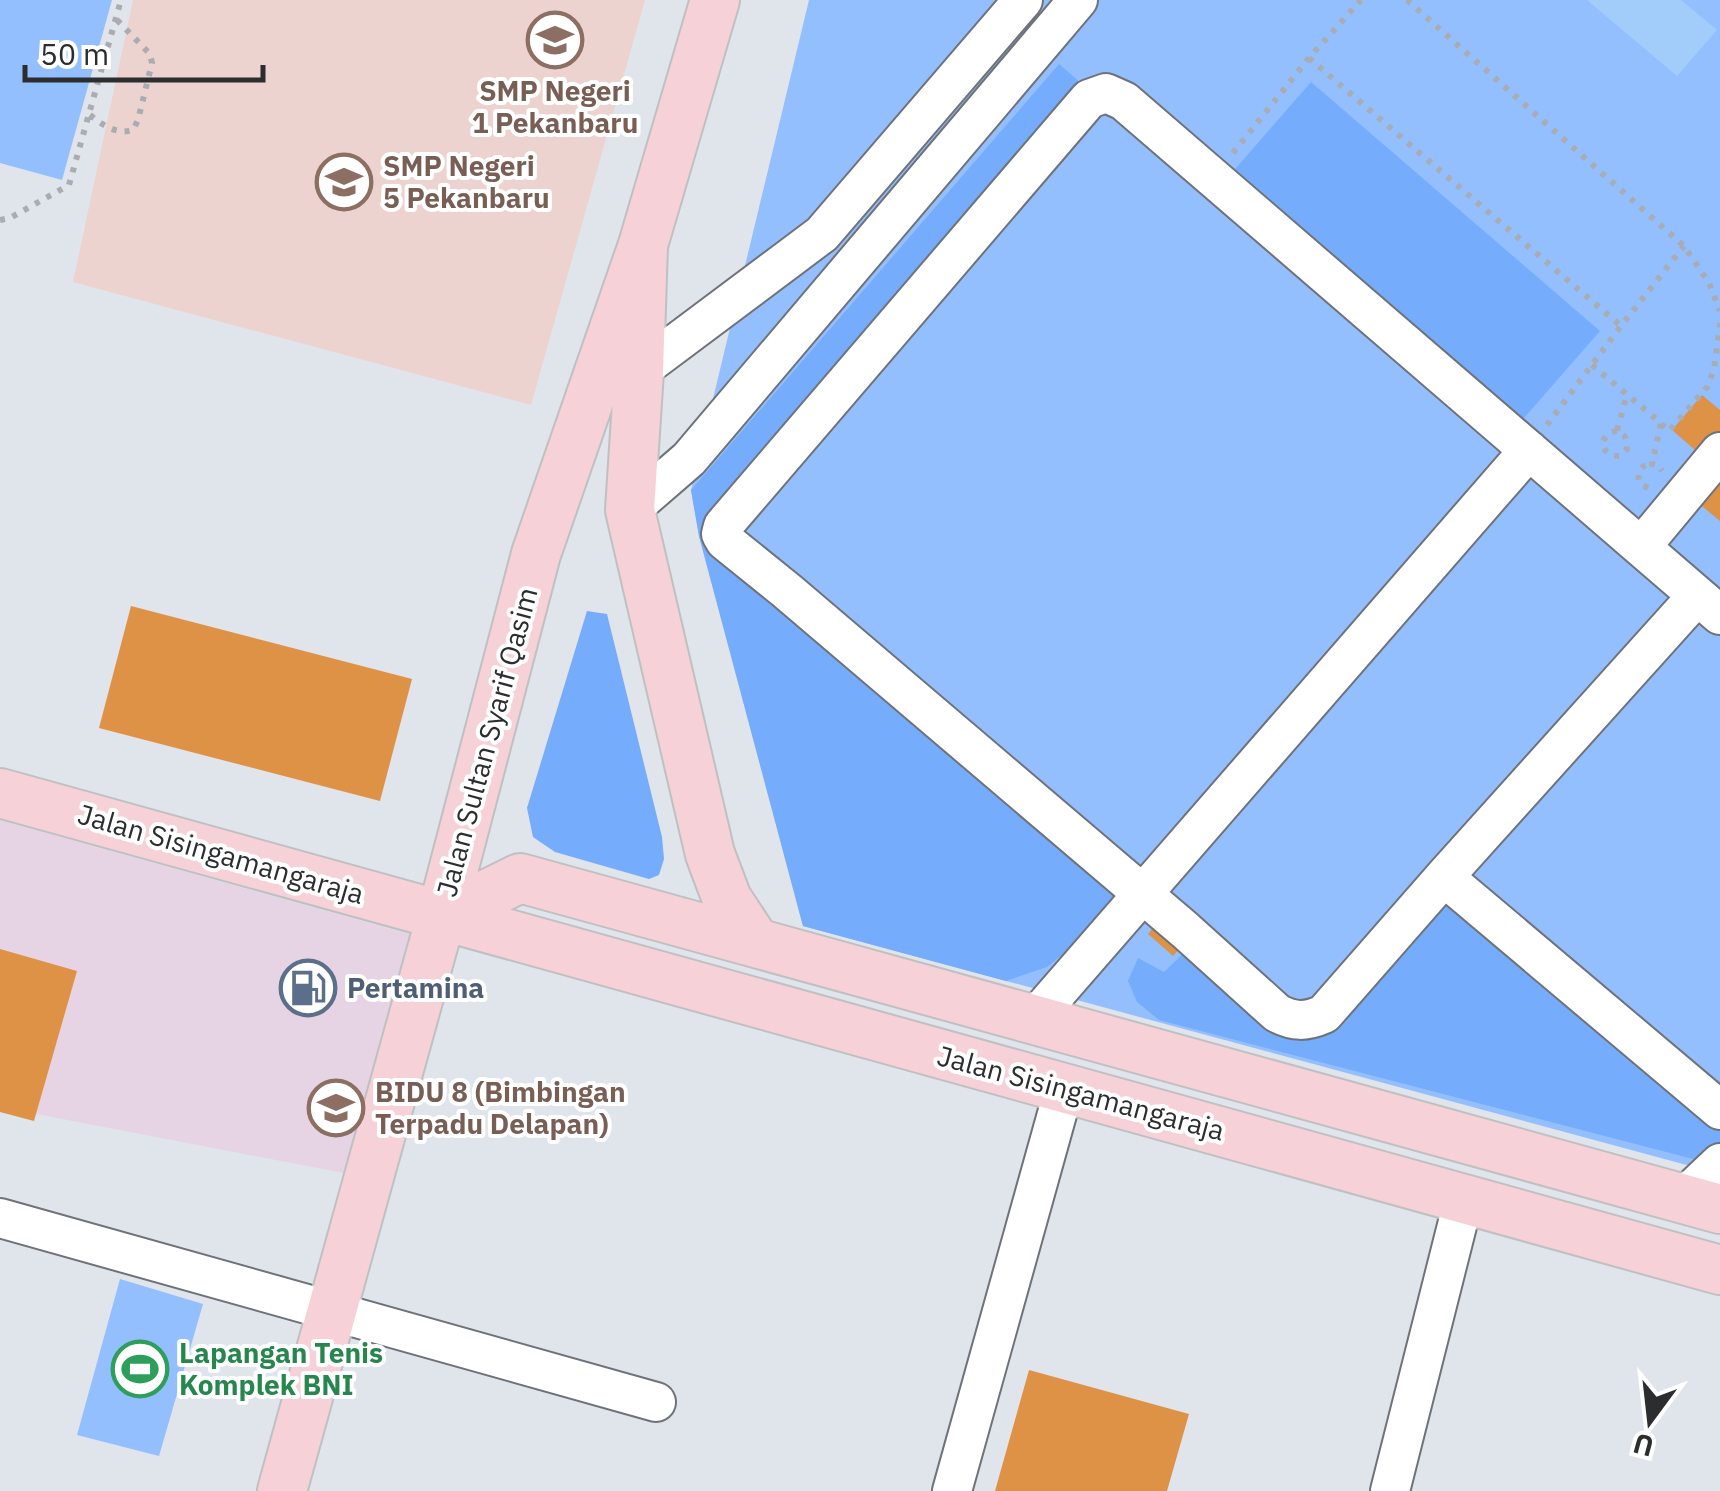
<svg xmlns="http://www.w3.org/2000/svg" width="1720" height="1491" font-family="'IBM Plex Sans',sans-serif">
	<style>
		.commercial { fill: #e6d4e4 }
		.education { fill: #edd3cf }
		.green { fill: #93bfff }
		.forest { fill: #75acfb }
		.water { fill: #a2cdfa }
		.building { fill: #de9246 }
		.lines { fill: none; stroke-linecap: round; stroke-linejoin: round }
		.minor-casing { stroke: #6f7379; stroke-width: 42 }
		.major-casing { stroke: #bfc0c1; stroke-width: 52 }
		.path { stroke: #a9acb1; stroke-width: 6; stroke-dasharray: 5 8; stroke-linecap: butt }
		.minor { stroke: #fff; stroke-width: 38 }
		.major { stroke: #f7d1d8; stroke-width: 48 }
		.labels { text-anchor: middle; stroke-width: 8; stroke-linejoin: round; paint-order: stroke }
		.education-label { font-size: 28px; font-weight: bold; fill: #785e54; stroke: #fff; text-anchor: start }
		.street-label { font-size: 28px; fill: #2b2d2f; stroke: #fff }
		.service-label { font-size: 28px; font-weight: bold; fill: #4e5e75; stroke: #fff; text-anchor: start }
		.leisure-label { font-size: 28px; font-weight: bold; fill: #27864d; stroke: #fff; text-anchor: start }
	</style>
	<rect width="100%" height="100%" fill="#e0e4eb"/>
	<path class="commercial" d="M0 820 412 935 349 1174 0 1107Z"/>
	<path class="education" d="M133 0H645L531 405 73 282Z"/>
	<path class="green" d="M0 0H112L62 180 0 163Z
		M809 0H1720V1174L803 926 699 536 691 490Z
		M120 1279 203 1304 159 1456 77 1435Z"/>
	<path class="forest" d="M1059 64 1090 91 707 538 1126 893 1088 934 1047 967 1006 981 803 926 699 536 691 490Z
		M1311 82 1600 331 1518 425 1229 176Z
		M587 611 607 614 662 837 664 859 659 875 649 879 555 852 533 837 527 808Z
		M1443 888 1720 1124V1147L1701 1158 1693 1159 1159 1020 1137 1002 1128 981 1138 958 1164 972 1192 945 1285 1028Z"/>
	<path class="water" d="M1587 0H1681L1717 30 1677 76Z"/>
	<path class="building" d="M1702 395 1720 410V521L1686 493 1711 464 1672 430Z
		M131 606 412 679 380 801 99 728Z
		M1160 919 1186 941 1173 956 1148 934Z
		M0 949 77 971 34 1121 0 1112Z
		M1029 1370 1189 1414 1167 1491H995Z"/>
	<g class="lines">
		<g class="minor-casing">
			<path id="minor" d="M639 371 822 234 1023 0
				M1720 452 1641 547 1124 101 1106 93 1089 99 723 526 721 534 725 541 787 591 1185 930 1277 1013C1294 1022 1306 1022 1324 1014L1444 877 1720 1110
				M630 510 689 459 1078 0
				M1641 547 1720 615
				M1444 877 1697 596
				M1033 1020 1529 450
				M1682 1199 1720 1163
				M0 1218 656 1402
				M952 1491 1064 1089
				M1390 1491 1464 1198"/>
		</g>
		<g class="major-casing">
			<path id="major" d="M643 245 639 371 630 510 710 854 727 899 756 943 1720 1209
				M0 793 1720 1270
				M441 917 520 878 756 943
				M282 1491 441 917 536 554 643 245 715 0"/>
		</g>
		<path class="path" d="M1407 0 1684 246 1709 283 1720 311
			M1309 58 1621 326
			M90 115C103 125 116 135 133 130L138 120 152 63 150 54 117 20
			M1233 153 1309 58 1361 0
			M0 220 10 218 69 185 121 0
			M1592 365 1661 423 1652 464 1659 466 1662 471
			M1661 424 1669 431 1707 387 1714 370 1720 323
			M1547 425 1621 326 1684 246
			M1617 431C1608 432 1605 436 1602 444 1606 454 1610 456 1620 456L1627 449C1627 439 1626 435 1617 431L1627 394
			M1648 488 1640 484C1636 472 1640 465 1652 464"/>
		<use href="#minor" class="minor"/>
		<use href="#major" class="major"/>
	</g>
	<defs>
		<g id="school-ring" transform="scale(2.875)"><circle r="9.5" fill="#fff" stroke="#8d6e63" stroke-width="1.5"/><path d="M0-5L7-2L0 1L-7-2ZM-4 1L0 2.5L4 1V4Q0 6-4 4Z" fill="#8d6e63"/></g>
		<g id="fuel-ring" transform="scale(2.875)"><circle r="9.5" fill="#fff" stroke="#5c6f8a" stroke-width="1.5"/><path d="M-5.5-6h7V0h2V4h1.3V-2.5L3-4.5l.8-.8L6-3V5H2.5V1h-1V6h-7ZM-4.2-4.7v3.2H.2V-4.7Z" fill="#5c6f8a"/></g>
		<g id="stadium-ring" transform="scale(2.875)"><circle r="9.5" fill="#fff" stroke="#2e9e5b" stroke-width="1.5"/><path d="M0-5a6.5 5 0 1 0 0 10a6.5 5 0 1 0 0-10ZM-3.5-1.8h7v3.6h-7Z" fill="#2e9e5b"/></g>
	</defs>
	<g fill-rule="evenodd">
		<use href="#school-ring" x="555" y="40"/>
		<use href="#school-ring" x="344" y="182"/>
		<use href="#fuel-ring" x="308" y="988"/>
		<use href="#school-ring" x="336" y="1108"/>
		<use href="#stadium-ring" x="140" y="1369"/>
	</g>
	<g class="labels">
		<g class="education-label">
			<text x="555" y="101" text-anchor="middle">SMP Negeri<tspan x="555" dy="32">1 Pekanbaru</tspan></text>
			<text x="383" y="176">SMP Negeri<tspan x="383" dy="32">5 Pekanbaru</tspan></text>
			<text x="375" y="1102">BIDU 8 (Bimbingan<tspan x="375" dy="32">Terpadu Delapan)</tspan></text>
		</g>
		<g class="street-label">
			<text transform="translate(487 742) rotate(-75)" y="10">Jalan Sultan Syarif Qasim</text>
			<text transform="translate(221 854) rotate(16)" y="10">Jalan Sisingamangaraja</text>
			<text transform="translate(1081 1093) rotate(15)" y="10">Jalan Sisingamangaraja</text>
		</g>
		<g class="service-label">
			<text x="347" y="998">Pertamina</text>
		</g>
		<g class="leisure-label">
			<text x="179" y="1363">Lapangan Tenis<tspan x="179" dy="32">Komplek BNI</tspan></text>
		</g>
	</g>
	<g transform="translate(1650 1421) rotate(195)" stroke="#ffffff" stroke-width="8" paint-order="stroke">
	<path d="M0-8L18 38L0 25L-18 38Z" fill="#2b2d2f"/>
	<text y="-15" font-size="28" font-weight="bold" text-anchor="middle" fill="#2b2d2f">U</text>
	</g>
	<path d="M25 65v15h238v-15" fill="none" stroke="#2b2d2f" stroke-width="5"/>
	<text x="40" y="65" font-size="30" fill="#2b2d2f" stroke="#ffffff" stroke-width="8" paint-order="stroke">50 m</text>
</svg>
